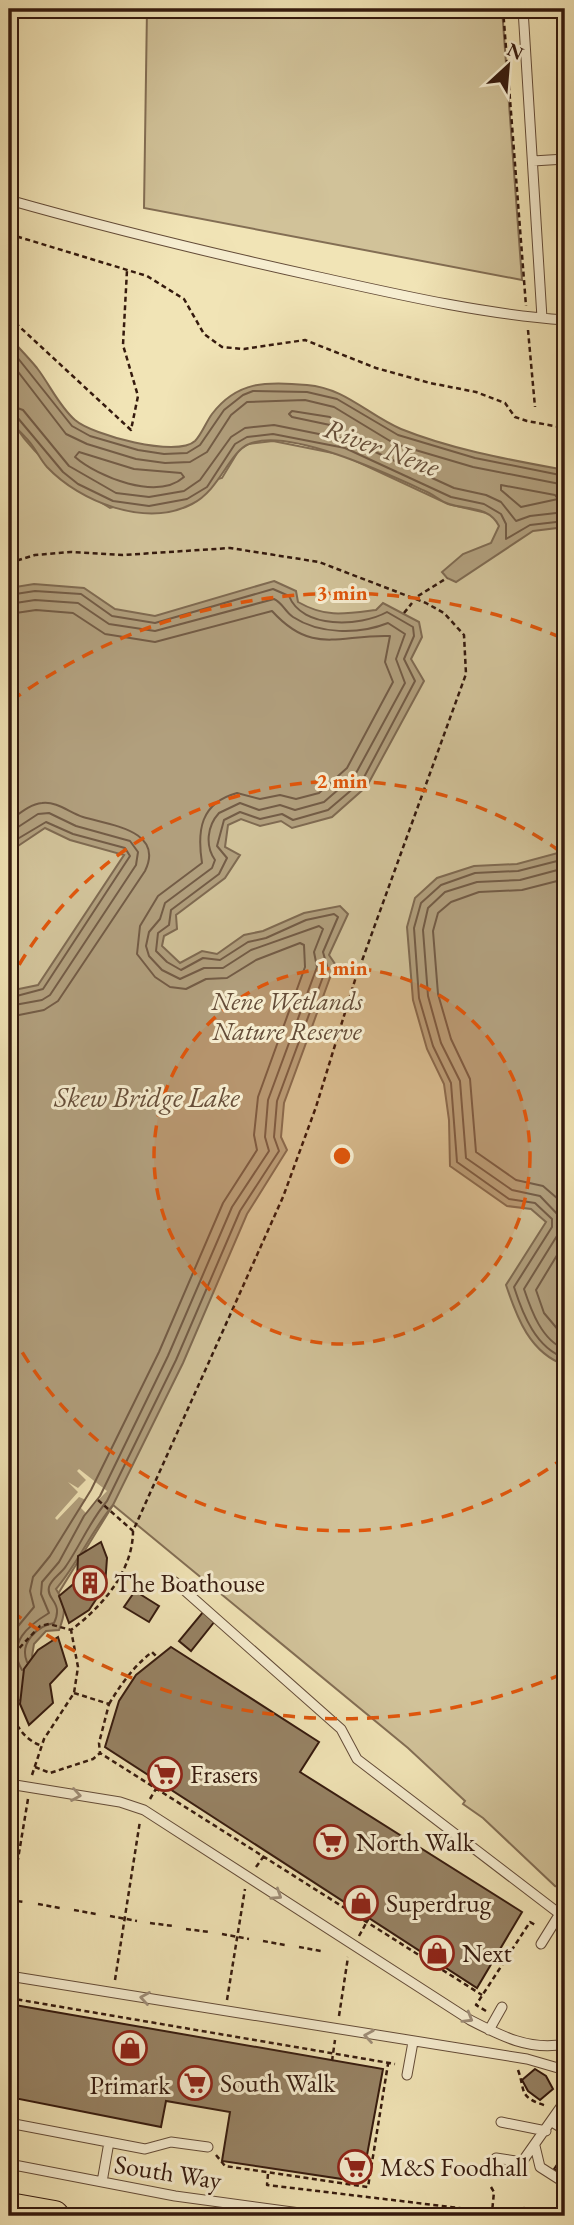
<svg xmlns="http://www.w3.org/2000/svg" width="574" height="2225" font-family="'EB Garamond',serif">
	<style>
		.green { fill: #d1c299; stroke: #836e54; stroke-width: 2 }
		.water { fill: #b19f7d; stroke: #7f6a51; stroke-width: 2 }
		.pier { fill: #f1e4b6 }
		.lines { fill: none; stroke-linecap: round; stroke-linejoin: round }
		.shore { stroke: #735c46; stroke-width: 2 }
		.building { fill: #978365; stroke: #351a0e; stroke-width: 2 }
		.service-casing { stroke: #644c38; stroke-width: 11 }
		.trunk-casing { stroke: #351a0e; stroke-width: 32 }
		.path { stroke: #351a0e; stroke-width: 2.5; stroke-dasharray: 5 3.5; stroke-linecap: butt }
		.service { stroke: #f6edd0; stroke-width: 9 }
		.trunk { stroke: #f1e4b6; stroke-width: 30 }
		.oneway { stroke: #9f8e79 }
		.ring { fill: none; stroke: #df560c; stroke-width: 3.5; stroke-dasharray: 12 9 }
		.labels { text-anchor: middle; stroke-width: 6; stroke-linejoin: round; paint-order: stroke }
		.park-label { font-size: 26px; font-style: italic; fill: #644c38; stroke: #f6edd0 }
		.poi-label { font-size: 26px; fill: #351a0e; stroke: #f6edd0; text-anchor: start }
		.street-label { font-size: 26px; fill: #351a0e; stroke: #f6edd0 }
		.water-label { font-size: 28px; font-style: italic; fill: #674f3a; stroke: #f6edd0 }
		.centre { fill: #df560c; stroke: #f6edd0; stroke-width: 3.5 }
		.ring-label { font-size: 21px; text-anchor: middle; font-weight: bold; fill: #df560c; stroke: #f6edd0; stroke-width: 6; stroke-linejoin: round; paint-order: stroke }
	</style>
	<rect width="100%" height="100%" fill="#f1e4b6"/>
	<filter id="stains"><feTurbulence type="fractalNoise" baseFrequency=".00286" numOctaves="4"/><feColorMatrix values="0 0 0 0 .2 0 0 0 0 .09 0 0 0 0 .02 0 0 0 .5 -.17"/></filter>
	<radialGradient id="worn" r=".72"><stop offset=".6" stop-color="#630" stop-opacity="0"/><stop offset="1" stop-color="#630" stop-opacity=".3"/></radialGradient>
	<path class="green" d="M147 9H502L522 280 144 208Z
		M9 415C28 453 73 486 110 508L222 478 239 450 248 444 273 441 343 455 448 504 550 528 565 527V1889L555 1886 483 1818 463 1804 465 1801 408 1748 113 1505 9 1673Z"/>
	<path class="water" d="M9 337C18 347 28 357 37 368 50 385 59 406 75 420 92 435 177 458 195 441 202 434 206 422 212 414 237 381 267 381 307 385 345 388 368 415 401 429 453 450 511 460 565 470V527L533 531 456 582 447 578 442 572 463 554 491 543 499 526C489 506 467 510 449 504 440 501 433 494 425 491 388 474 288 427 249 444 229 452 220 490 192 504 146 528 80 502 47 467 39 458 34 445 25 437 19 430 13 427 10 416 3 398 9 358 9 337Z
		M274 581 296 591 298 602C326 618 345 614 376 610L383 603 419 622 422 637 411 659 424 681 367 786 332 817 292 828 281 821 260 826 241 819 228 825 225 847 240 855 225 878 176 915 177 929 164 936 162 946 180 963 202 951 217 954 244 935 263 931 304 913 340 906 348 914 329 955 335 964 284 1103 281 1137 287 1150 247 1214 183 1363 113 1505C91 1532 78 1563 56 1589 66 1605 66 1612 59 1630L46 1631 34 1644 32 1656 40 1670V1695L9 1703V991L38 985 124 855 70 840 45 828 12 850 9 865V588L34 584 84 588 115 609 155 616Z
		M565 851V1365C530 1353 517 1318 506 1285L546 1222 531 1209 507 1206 450 1166 449 1120 444 1084 427 1049 413 1000 407 927 415 898 437 878 474 866 517 864Z"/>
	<path class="pier" d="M79 1469 107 1491 86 1513 80 1507 86 1500 79 1497 57 1520 55 1518 78 1492 68 1482 78 1488 86 1480 77 1471Z"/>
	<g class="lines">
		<path class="shore" d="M9 347 72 426 90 436 138 450 164 454 187 453 200 445 224 410 243 395 253 391 307 392 337 399 398 435 475 458 565 476
			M9 360 66 434 87 444 136 459 165 463 190 462 207 452 231 415 247 402 305 400 334 407 395 444 473 467 565 485
			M9 405 23 410 69 466 116 493 149 497 184 491 200 480 231 437 245 428 274 425 349 440 454 488 486 495 501 502 516 521 530 516 565 512
			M292 411 330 417 334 422 330 425 292 417 289 414Z
			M9 414 17 417 63 472 78 484 113 501 149 506 187 499 207 487 235 444 247 437 273 434 345 448 451 497 484 504 501 514 506 524V539L530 525 565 521
			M79 452 134 469 181 473 184 477C157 501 98 477 75 457Z
			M501 485 555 495 558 499 521 507 501 490Z
			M9 595 35 591 81 594 112 616 155 623 273 589 289 596C302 629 360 627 387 612L413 627 414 636 404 659 415 681 362 781 328 810 293 820 282 814 260 819 240 812 224 820 217 846 227 858 219 874 171 910 169 925 158 933 156 951 167 962 181 970 203 958 220 960 248 942 266 938 306 920 334 914 338 917 323 952 327 966 277 1101 274 1137 279 1151 240 1211 176 1360 107 1501C90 1521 81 1544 66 1566 62 1573 51 1579 49 1587 46 1600 64 1602 54 1623 37 1626 19 1643 27 1662
			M9 604 35 600 78 603 109 624 155 631 274 599C283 603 284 611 293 617 319 634 358 635 388 623L405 634 396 659 405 683 355 775 324 802 295 810 280 805 259 810 240 803 219 813C207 826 205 846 215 860L212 868 165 903 160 919 149 932 146 946 149 956 162 970 180 979 204 968H223L251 950 319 926 323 929 314 952 317 967 268 1100 265 1137 269 1151 232 1207 168 1356 100 1496 84 1516 59 1562 42 1582 41 1594 49 1613C29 1625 6 1643 22 1670
			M9 614 36 610 73 613 105 634 155 642 272 611C313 656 339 634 390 636L385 662 393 682 347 768 319 793 296 799 280 795 260 799 237 793C200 803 197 831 202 863L158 896 140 926 137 954 155 977 170 987 186 989 206 979 227 978 256 960 300 943 304 945 305 967 258 1097 254 1135 257 1150 223 1203 159 1352 91 1490 50 1556 33 1577 30 1591 34 1607 9 1637
			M9 821C19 814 30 804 42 803 57 801 70 813 83 817 109 825 165 830 145 871L58 1001 44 1010 9 1017
			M9 833 38 814 49 813 76 826 130 841 138 852 136 865 50 995 42 1000 9 1006
			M9 844 46 822 73 834 125 848 130 856 43 989 9 998
			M565 859 518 871 475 873 441 885 421 903 414 928 419 998 433 1046 451 1083 457 1162 509 1199 535 1203 552 1219V1227L514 1287C523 1315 536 1348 565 1358
			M565 868 520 880 477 882 445 892 428 908 423 930 428 996 441 1043 460 1081 466 1158 512 1190 540 1196 561 1218 560 1231 524 1289C531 1310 542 1341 565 1349
			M565 879 522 890 479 892 451 902 438 913 433 931 438 994 451 1039 470 1079 476 1152 516 1180 543 1186 565 1205
			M565 1242 536 1290 544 1313 565 1338"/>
	</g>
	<path class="building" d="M101 1542 107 1558 105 1586 89 1610 69 1623 59 1596 77 1581 78 1556Z
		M135 1591 159 1606 149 1622 124 1607Z
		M203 1612 215 1621 191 1651 179 1641Z
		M58 1637 67 1666 50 1684 53 1703 29 1725 20 1704 24 1669 38 1650Z
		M171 1647 319 1742 300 1772 522 1912 477 1988 105 1747 119 1701 136 1675Z
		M9 2004 383 2069 362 2182 222 2161 230 2112 166 2101 161 2127 9 2097Z
		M535 2069 546 2076 553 2089 540 2100 528 2091 522 2080Z
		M565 2153V2177L554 2169Z"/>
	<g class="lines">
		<g class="service-casing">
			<path id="service" d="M523 9 542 318
				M533 161 565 159
				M9 200C111 229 215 254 319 277 400 295 482 314 565 320
				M175 1582 341 1729 357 1759 565 1918
				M9 1784 120 1802 144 1810 470 2020C501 2036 530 2051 565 2044
				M541 1944 559 1915
				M9 1976 527 2059 565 2070
				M489 2030 502 2007
				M407 2075 413 2042
				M501 2122 546 2131
				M552 2122 565 2130
				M9 2123 145 2149 171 2142 208 2147
				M535 2146 540 2167 565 2183
				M496 2158 522 2162 565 2101
				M9 2164 175 2196 322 2216
				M102 2182 109 2142"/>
		</g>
		<g class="trunk-casing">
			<path id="trunk" d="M9 2208 54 2216"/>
		</g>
		<path class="path" d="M503 9 526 306
			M9 234 147 276 184 299 204 334 222 347 244 349 305 340 376 368 430 383 476 392 505 403 515 417 527 421 565 428
			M9 317 131 430 138 396 123 345 127 270
			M528 330 535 407
			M9 563 35 555 71 552 123 555 230 548 319 562 426 603 444 613 464 635 466 674 355 980 316 1107 283 1197 133 1531C133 1571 102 1607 71 1630L49 1624 40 1626 9 1659
			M418 596 447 578
			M404 613 412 603
			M98 1500 133 1531
			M74 1693 109 1704 99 1743 100 1753
			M109 1704C121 1684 134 1666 152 1652L157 1657
			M9 1710C18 1727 23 1739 42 1746
			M35 1767 50 1773 93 1759 100 1753 482 1995
			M32 1775 44 1739 74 1693 78 1667 71 1630
			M150 1799 157 1787
			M256 1867 264 1856
			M9 1900 24 1902
			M38 1904 60 1908
			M74 1910 96 1914
			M9 1913 28 1799
			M110 1916 137 1921
			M150 1923 173 1926
			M186 1929 209 1932
			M222 1934 249 1939
			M359 1936 369 1918
			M263 1941 285 1945
			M299 1947 321 1951
			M115 1980 140 1821
			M9 1998 395 2064
			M227 2000 245 1889
			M486 2011 476 2005 530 1922 537 1926
			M339 2016 348 1957
			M332 2061 335 2040
			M518 2070C526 2091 517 2097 547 2106
			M216 2155 225 2166 368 2187 388 2064
			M268 2174 267 2185 501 2213
			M491 2187 494 2192 492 2212
			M523 2216 525 2207"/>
		<use href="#service" class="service"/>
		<use href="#trunk" class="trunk"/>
	</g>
	<defs><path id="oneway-chevron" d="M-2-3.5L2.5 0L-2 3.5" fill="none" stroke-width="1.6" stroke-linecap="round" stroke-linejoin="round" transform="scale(1.75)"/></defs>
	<g class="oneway">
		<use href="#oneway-chevron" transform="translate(76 1795) rotate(9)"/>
		<use href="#oneway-chevron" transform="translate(277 1895) rotate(33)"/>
		<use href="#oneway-chevron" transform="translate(145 1998) rotate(-171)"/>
		<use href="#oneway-chevron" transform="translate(468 2018) rotate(31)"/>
		<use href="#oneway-chevron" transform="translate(369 2036) rotate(-171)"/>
	</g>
	<circle cx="342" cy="1156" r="188" fill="#df560c" fill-opacity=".12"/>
	<g class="ring">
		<circle cx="342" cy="1156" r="188"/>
		<path d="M565 1457A375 375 0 0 1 9 1329M9 983A375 375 0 0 1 565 855"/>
		<path d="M562 1674A563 563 0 0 1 11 1611M11 701A563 563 0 0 1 562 638"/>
	</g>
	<defs>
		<g id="building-ring" transform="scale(1.75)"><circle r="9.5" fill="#f6edd0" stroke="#8f2418" stroke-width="1.5"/><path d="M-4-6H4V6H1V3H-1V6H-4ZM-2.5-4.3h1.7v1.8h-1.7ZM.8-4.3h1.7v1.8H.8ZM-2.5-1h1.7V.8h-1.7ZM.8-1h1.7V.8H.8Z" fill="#8f2418"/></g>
		<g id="supermarket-ring" transform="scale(1.75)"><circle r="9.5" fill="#f6edd0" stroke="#8f2418" stroke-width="1.5"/><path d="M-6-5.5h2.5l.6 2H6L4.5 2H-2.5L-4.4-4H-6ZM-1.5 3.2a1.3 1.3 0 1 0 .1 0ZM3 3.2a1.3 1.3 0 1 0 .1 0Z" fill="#8f2418"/></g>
		<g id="shop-ring" transform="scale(1.75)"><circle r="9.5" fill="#f6edd0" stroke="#8f2418" stroke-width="1.5"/><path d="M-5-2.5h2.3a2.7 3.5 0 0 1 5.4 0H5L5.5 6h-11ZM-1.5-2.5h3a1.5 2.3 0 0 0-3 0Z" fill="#8f2418"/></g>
	</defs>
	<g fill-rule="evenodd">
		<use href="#building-ring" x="90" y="1583"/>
		<use href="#supermarket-ring" x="165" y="1774"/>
		<use href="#supermarket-ring" x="331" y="1842"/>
		<use href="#shop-ring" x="361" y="1903"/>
		<use href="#shop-ring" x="437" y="1953"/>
		<use href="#shop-ring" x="130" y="2048"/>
		<use href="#supermarket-ring" x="195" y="2083"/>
		<use href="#supermarket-ring" x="355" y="2167"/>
	</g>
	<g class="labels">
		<g class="park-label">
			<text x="287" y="1010">Nene Wetlands<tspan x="287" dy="30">Nature Reserve</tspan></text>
		</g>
		<g class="poi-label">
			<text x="114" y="1592">The Boathouse</text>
			<text x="190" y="1783">Frasers</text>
			<text x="356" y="1851">North Walk</text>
			<text x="386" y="1912">Superdrug</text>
			<text x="462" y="1962">Next</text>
			<text x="220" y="2092">South Walk</text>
			<text x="130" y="2094" text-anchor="middle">Primark</text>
			<text x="380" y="2176">M&amp;S Foodhall</text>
		</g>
		<g class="street-label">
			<text transform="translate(168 2172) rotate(9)" y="9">South Way</text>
		</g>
		<g class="water-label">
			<text transform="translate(382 447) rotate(20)" y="10">River Nene</text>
			<text x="147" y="1107">Skew Bridge Lake</text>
		</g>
	</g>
	<circle cx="342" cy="1156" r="10" class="centre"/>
	<g class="ring-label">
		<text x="342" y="600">3 min</text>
		<text x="342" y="788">2 min</text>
		<text x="342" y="975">1 min</text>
	</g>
	<rect width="574" height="2225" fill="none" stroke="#f1e4b6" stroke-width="35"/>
	<rect x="10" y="10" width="553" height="2204" fill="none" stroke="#351a0e" stroke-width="3.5"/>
	<rect x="18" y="18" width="539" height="2190" fill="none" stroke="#351a0e" stroke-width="2"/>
	<g transform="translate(508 66) rotate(26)" stroke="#f6edd0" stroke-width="5" paint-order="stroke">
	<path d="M0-5L12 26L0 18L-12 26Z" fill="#351a0e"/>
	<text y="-10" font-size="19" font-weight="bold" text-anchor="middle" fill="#351a0e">N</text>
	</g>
	<rect width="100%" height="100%" filter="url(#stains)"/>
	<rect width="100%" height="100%" fill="url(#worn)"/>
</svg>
